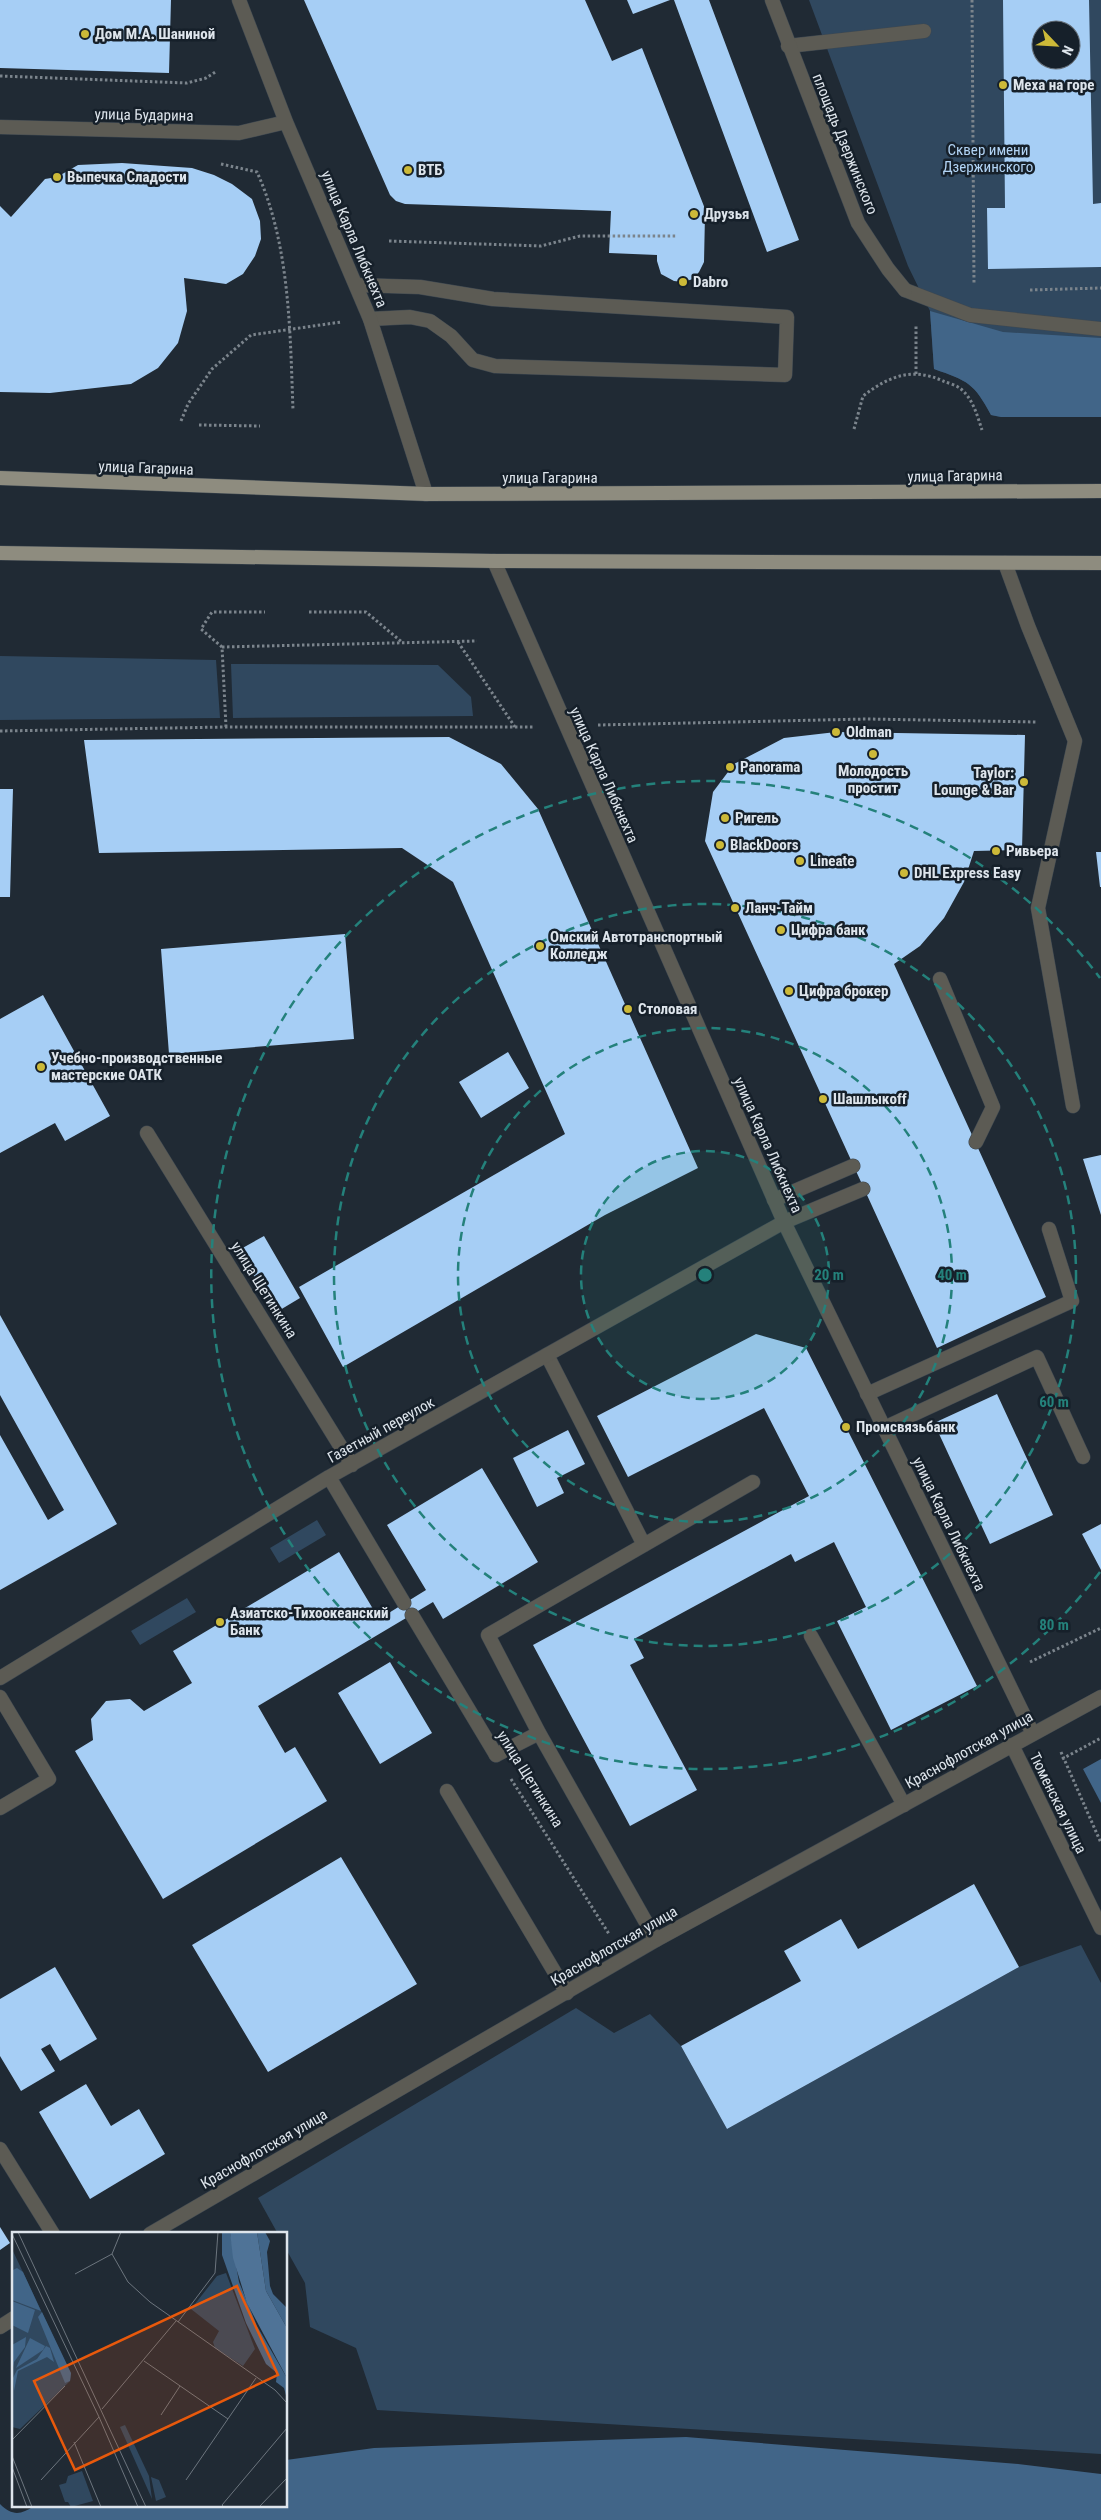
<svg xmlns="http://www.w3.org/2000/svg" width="1101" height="2520" font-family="'Roboto Condensed',sans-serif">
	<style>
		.green { fill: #30485f; fill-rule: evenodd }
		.forest { fill: #416588 }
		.building { fill: #a6cef5; fill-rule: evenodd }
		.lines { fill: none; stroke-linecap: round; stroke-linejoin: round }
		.service-casing { stroke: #3e4851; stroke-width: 15 }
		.minor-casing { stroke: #3e4851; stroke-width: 15 }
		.primary-casing { stroke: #3e4851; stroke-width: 15 }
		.path { stroke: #7b848c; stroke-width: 3; stroke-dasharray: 2.5 2.5; stroke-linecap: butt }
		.service { stroke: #5c5b54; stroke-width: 14 }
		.minor { stroke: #5c5b54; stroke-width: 14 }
		.primary { stroke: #8e8c7f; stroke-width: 14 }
		.ring { fill: none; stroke: #24817b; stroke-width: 2.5; stroke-dasharray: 9 6 }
		.poi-dot { fill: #ccb938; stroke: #16202a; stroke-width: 2 }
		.labels { text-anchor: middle; stroke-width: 5; stroke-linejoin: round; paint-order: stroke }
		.poi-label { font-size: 15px; font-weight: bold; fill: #dee5ec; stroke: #16202a; text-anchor: start }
		.street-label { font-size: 15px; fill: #dee5ec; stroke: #16202a }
		.park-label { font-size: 15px; fill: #b2d4f5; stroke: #16202a }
		.inset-road { fill: none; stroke: #6c757e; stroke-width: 1 }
		.view { fill: #e8590c; fill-opacity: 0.15; stroke: #e8590c; stroke-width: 2.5 }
		.inset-edge { fill: none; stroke: #dee5ec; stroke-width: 2.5 }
		.centre { fill: #24817b; stroke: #16202a; stroke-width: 2.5 }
		.ring-label { font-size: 15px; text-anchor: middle; font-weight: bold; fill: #24817b; stroke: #16202a; stroke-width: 5; stroke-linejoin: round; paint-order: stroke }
	</style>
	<rect width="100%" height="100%" fill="#202a34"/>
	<path class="green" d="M809 0H1101V417H1001L991 415C974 383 968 381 934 369L930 311 908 266ZM1041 30H1071V60H1041Z
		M0 656 216 660 220 718 0 720Z
		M231 664 438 665 471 697 473 716 233 718Z
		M317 1520 326 1535 279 1563 270 1548Z
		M187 1598 196 1612 140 1645 131 1631Z
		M1081 1945 1101 1983V2454L377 2410 356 2348 310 2327 305 2283 286 2249V2234H278L258 2198 576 2008 614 2033 650 2014 681 2046 727 2129 1019 1967Z"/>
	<path class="forest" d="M930 311 1003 332 1101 338V417H1001L991 415C974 383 968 381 934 369Z
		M1101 1759V1803L1083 1769Z
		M686 2437 1018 2464 1101 2474V2520H0V2504C12 2516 21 2515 34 2506H286V2460L374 2448Z"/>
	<path class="building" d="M0 0H171L169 73 0 68Z
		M304 0H585L612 61 642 48 707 214 705 215 704 262 699 272 693 279 683 282 674 281 661 274 657 261V255L609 253 611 211 405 204 396 201 390 195Z
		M627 0H670L633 14Z
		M674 0H709L799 240 767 252Z
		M1003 0H1089L1093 204 1101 203V267L988 269 987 208H1005ZM1041 30H1071V60H1041Z
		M122 163 192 168 214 175 232 184 252 199 260 221 261 239 255 256 243 274 226 284 184 278 187 311 178 343 158 368 131 384 50 393 0 392V206L11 217 45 179 57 177 78 165Z
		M836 732 1025 735 1022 850 974 851 964 882 944 918 920 946 894 964 1046 1297 937 1348 705 841 713 792 734 764 784 738Z
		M449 737 501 764 538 809 698 1168 605 1215 343 1367 299 1287 565 1134 453 882 402 848 99 853 84 740Z
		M0 789H13L10 897H0Z
		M1096 852H1101V887H1100Z
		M345 934 354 1039 169 1054 161 949Z
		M43 995 110 1116 65 1141 55 1123 0 1153V1019Z
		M508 1052 529 1088 481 1118 459 1082Z
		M1101 1155V1215L1083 1159Z
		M264 1236 300 1298 275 1313 239 1250Z
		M0 1315 117 1524 0 1590V1435L48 1520 64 1510 0 1395Z
		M756 1334 806 1348 977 1686 891 1730 837 1621 866 1607 834 1542 795 1562 791 1554 634 1639 644 1658 630 1665 697 1790 630 1826 533 1645 809 1496 764 1408 628 1477 597 1416Z
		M997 1394 1053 1515 990 1544 934 1423Z
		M568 1430 585 1464 557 1478 564 1493 537 1507 513 1458Z
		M482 1468 538 1562 443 1619 433 1602 258 1706 285 1753 295 1747 327 1801 163 1899 75 1751 93 1740 91 1719 106 1701 130 1699 144 1711 192 1683 173 1651 339 1552 379 1619 426 1590 387 1525Z
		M1101 1524V1570L1082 1534Z
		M390 1662 432 1733 380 1764 338 1693Z
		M341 1857 417 1984 268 2072 192 1945Z
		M974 1884 1019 1967 727 2129 681 2046 801 1981 784 1951 841 1919 858 1949Z
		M55 1967 97 2039 60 2061 50 2044 41 2049 55 2071 21 2091 0 2056V1999Z
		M86 2084 111 2126 139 2109 165 2154 90 2199 39 2112Z
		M0 2227 10 2243 0 2250Z"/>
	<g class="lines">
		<g class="service-casing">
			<path id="service" d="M788 46 924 31
				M356 285 420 287 493 299 787 317 785 375 495 366 473 360 451 336 430 321 410 317 370 319
				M905 290 970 315 1101 329
				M1005 563 1028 626 1075 741 1038 908 1073 1106
				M940 979 993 1107 976 1142
				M774 1200 853 1166
				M784 1222 863 1189
				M547 1355 644 1545
				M867 1394 1072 1301 1049 1229
				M884 1428 1037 1357 1083 1457
				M811 1636 904 1805
				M0 1697 49 1779 0 1808
				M496 1755 539 1733
				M447 1791 567 1993
				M656 1940 539 1733 488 1635 753 1482"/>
		</g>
		<g class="minor-casing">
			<path id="minor" d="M239 0 286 122 370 319 426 494
				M772 0 858 223 888 269 905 290
				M0 127 239 133 286 122
				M494 561 784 1222 1033 1734
				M147 1133 352 1465
				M329 1477 404 1603
				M412 1615 496 1755
				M0 1678 329 1477 784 1222
				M1012 1745 1101 1928
				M0 2149 53 2234
				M150 2234 656 1940 1101 1697
				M0 2327 14 2318"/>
		</g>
		<g class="primary-casing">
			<path id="primary" d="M0 478 426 494 1101 491
				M0 553 494 561 1101 563"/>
		</g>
		<path class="path" d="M972 0 974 285
			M0 76 187 83 206 78 217 71
			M221 164 257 172C290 245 290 331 293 410
			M389 241 541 246 580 236H677
			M1030 290 1101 288
			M916 374V325
			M181 421 188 404 212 369 251 335 341 322
			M199 425 260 426
			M854 429 863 396C889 376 912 367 943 381 948 383 956 385 961 389 973 399 977 415 982 430
			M309 612H366L403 643
			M458 642 515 727
			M222 647 477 641
			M598 725 867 719 1037 722
			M226 727 222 647 201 629 212 612H265
			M0 731 226 727H534
			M1030 1662 1101 1628
			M1061 1752 1101 1843
			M1062 1759 1101 1738
			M511 1779 609 1934"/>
		<use href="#service" class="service"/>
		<use href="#minor" class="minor"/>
		<use href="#primary" class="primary"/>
	</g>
	<circle cx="705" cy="1275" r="124" fill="#24817b" fill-opacity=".12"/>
	<g class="ring">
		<circle cx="705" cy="1275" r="124"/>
		<circle cx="705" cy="1275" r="247"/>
		<circle cx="705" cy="1275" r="371"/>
		<path d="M1100 1572A494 494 0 1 1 1100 978"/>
	</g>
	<g class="poi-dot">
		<circle cx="85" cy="34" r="5"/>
		<circle cx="1003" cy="85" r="5"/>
		<circle cx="408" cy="170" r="5"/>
		<circle cx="57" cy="177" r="5"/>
		<circle cx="694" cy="214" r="5"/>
		<circle cx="683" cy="282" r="5"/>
		<circle cx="836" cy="732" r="5"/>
		<circle cx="873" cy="754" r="5"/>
		<circle cx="730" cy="767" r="5"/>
		<circle cx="1024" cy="782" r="5"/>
		<circle cx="725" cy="818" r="5"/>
		<circle cx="720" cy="845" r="5"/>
		<circle cx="996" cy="851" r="5"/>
		<circle cx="800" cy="861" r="5"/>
		<circle cx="904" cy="873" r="5"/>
		<circle cx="735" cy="908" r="5"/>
		<circle cx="781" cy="930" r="5"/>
		<circle cx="540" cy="946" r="5"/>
		<circle cx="789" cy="991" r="5"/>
		<circle cx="628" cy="1009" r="5"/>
		<circle cx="41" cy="1067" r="5"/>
		<circle cx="823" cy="1099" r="5"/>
		<circle cx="846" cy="1427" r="5"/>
		<circle cx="220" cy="1622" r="5"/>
	</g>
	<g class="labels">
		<g class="poi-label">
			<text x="95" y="39">Дом М.А. Шаниной</text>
			<text x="1013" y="90">Меха на горе</text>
			<text x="418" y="175">ВТБ</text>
			<text x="67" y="182">Выпечка Сладости</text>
			<text x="704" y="219">Друзья</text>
			<text x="693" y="287">Dabro</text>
			<text x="846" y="737">Oldman</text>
			<text x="740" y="772">Panorama</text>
			<text x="873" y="776" text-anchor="middle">Молодость<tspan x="873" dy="17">простит</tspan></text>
			<text x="1014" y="778" text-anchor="end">Taylor:<tspan x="1014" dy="17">Lounge &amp; Bar</tspan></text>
			<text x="735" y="823">Ригель</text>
			<text x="730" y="850">BlackDoors</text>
			<text x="1006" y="856">Ривьера</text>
			<text x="810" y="866">Lineate</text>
			<text x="914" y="878">DHL Express Easy</text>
			<text x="745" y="913">Ланч-Тайм</text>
			<text x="791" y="935">Цифра банк</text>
			<text x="550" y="942">Омский Автотранспортный<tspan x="550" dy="17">Колледж</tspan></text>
			<text x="799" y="996">Цифра брокер</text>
			<text x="638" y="1014">Столовая</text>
			<text x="51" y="1063">Учебно-производственные<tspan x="51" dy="17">мастерские ОАТК</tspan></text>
			<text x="833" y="1104">Шашлыкoff</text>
			<text x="856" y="1432">Промсвязьбанк</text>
			<text x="230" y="1618">Азиатско-Тихоокеанский<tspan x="230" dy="17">Банк</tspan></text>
		</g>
		<g class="street-label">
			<text transform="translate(144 115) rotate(1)" y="5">улица Бударина</text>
			<text transform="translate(845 144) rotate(68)" y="5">площадь Дзержинского</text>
			<text transform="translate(354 239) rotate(67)" y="5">улица Карла Либкнехта</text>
			<text transform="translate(146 468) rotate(2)" y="5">улица Гагарина</text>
			<text transform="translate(955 476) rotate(-1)" y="5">улица Гагарина</text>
			<text x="550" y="483">улица Гагарина</text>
			<text transform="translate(604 775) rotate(66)" y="5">улица Карла Либкнехта</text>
			<text transform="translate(768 1145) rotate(66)" y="5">улица Карла Либкнехта</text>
			<text transform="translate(264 1290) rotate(58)" y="5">улица Щетинкина</text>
			<text transform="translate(381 1430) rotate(-29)" y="5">Газетный переулок</text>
			<text transform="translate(949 1524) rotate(64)" y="5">улица Карла Либкнехта</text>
			<text transform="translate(969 1750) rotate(-29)" y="5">Краснофлотская улица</text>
			<text transform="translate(530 1779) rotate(58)" y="5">улица Щетинкина</text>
			<text transform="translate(1058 1803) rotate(64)" y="5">Тюменская улица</text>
			<text transform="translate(614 1946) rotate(-30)" y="5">Краснофлотская улица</text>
			<text transform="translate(264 2149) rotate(-30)" y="5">Краснофлотская улица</text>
		</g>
		<g class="park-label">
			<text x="988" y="155">Сквер имени<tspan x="988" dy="17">Дзержинского</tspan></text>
		</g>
	</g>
	<g transform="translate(12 2232)">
		<rect width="275" height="275" fill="#202a34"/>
		<path d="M0 17 59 142 58 149 8 197 0 195ZM214 41 243 117 231 134 203 116 201 110 207 99 179 77 205 44ZM113 193 137 244 140 267 108 195ZM70 239 81 269 59 275 56 270H53L47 253 54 251 56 244ZM139 245 147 248 154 265 144 269Z" fill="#30485f"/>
		<path d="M210 0H218L227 50 245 94 275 146V167L272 156 264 150 265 141 254 132 234 91 210 23ZM245 0H253L258 9 255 20 258 54 261 62 275 76V96L254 59ZM5 36 11 40 29 79 0 68 1 38ZM0 69 23 78 16 101 0 93ZM30 80 59 141 58 149 53 151 26 85ZM14 105 13 115 2 130 0 141V113ZM18 106 33 114 31 118 4 136ZM34 114 38 116 42 130 35 125 6 139 2 159 1 146 5 138 25 127Z" fill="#416588"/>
		<path d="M218 0H245L254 59 275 96V146L235 71 221 26Z" fill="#4f7397"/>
		<path class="inset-road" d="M6 0 134 275M0 2 87 185 126 275M100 22 116 50 138 70 263 158 275 171M63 42 100 22 109 0M166 90 203 41 206 0M132 129 216 187M90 177 164 89M149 183 168 154M0 208 53 154M62 210 89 275M0 224 20 275M0 235 15 275M29 248 87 185M174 248 244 146M212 275 210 273 275 196M247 275 275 246"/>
		<path class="view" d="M225 54 266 143 63 238 22 149Z"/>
		<rect width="275" height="275" class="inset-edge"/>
	</g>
	<circle cx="705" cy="1275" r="8" class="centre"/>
	<g class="ring-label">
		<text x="829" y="1280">20 m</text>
		<text x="952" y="1280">40 m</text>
		<text x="1054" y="1407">60 m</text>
		<text x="1054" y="1630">80 m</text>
	</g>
	<g transform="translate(1056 45) rotate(115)"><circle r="24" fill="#16202a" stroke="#666f78"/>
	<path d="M0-4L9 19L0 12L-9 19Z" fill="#ccb938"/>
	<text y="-8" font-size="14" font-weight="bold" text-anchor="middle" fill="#dee5ec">N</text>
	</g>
</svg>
